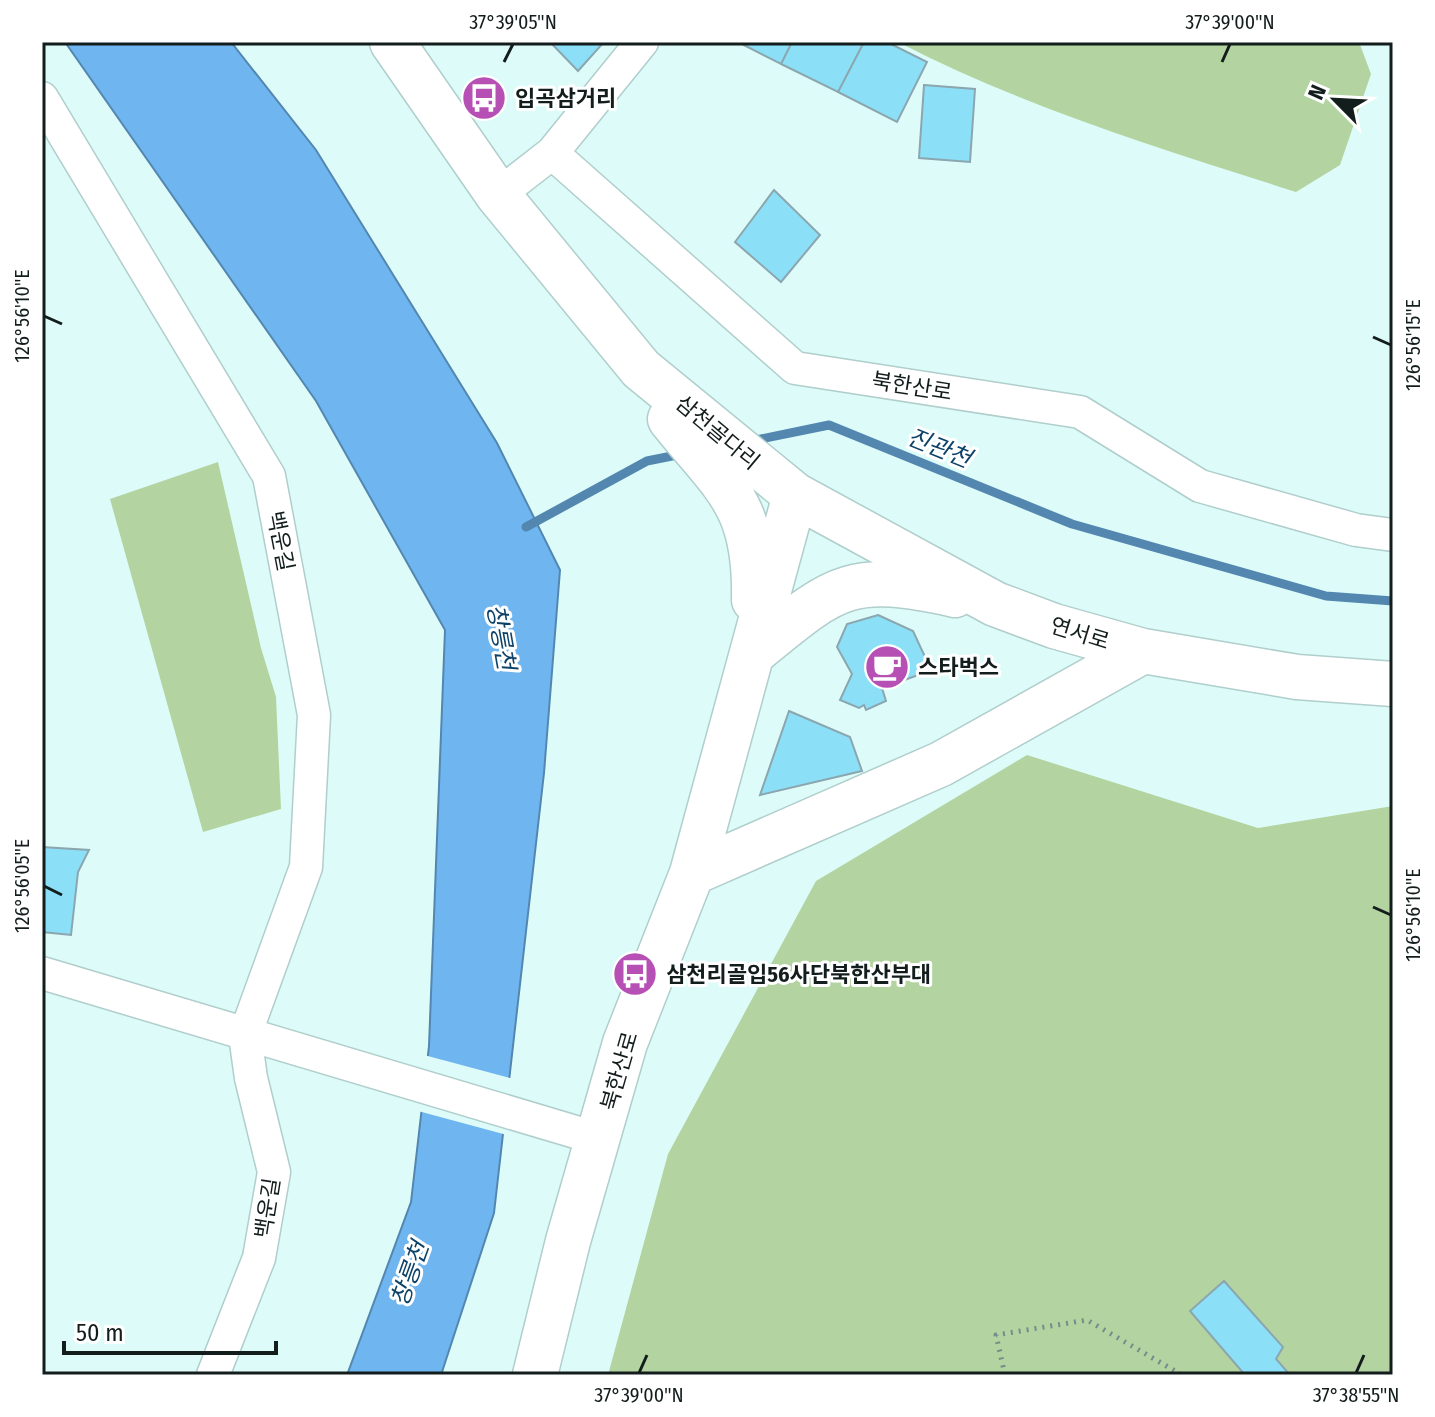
<svg xmlns="http://www.w3.org/2000/svg" width="1435" height="1417" font-family="'Fira Sans Condensed','Noto Sans KR',sans-serif">
	<style>
		.green { fill: #b3d4a0 }
		.water { fill: #6fb5ef; stroke: #5387b0; stroke-width: 2 }
		.pier { fill: #ddfcf9 }
		.lines { fill: none; stroke-linecap: round; stroke-linejoin: round }
		.stream { stroke: #5387b0; stroke-width: 9 }
		.building { fill: #8be0f7; stroke: #8ba6af; stroke-width: 2 }
		.street-casing { stroke: #b0cecc; stroke-width: 35 }
		.secondary-casing { stroke: #b0cecc; stroke-width: 47 }
		.path { stroke: #778c8a; stroke-width: 5; stroke-dasharray: 2 6; stroke-linecap: butt }
		.street { stroke: #fff; stroke-width: 32 }
		.secondary { stroke: #fff; stroke-width: 44 }
		.ticks { fill: none; stroke: #121d1c; stroke-width: 3 }
		.labels { text-anchor: middle; stroke-width: 6; stroke-linejoin: round; paint-order: stroke }
		.poi-label { font-size: 22px; font-weight: bold; fill: #121d1c; stroke: #fff; text-anchor: start }
		.street-label { font-size: 22px; fill: #121d1c; stroke: #fff }
		.water-label { font-size: 24px; font-style: italic; fill: #0e4369; stroke: #fff }
		.neatline { fill: none; stroke: #121d1c; stroke-width: 3 }
		.ticks-label { font-size: 20px; text-anchor: middle; fill: #121d1c }
	</style>
	<rect width="100%" height="100%" fill="#ddfcf9"/>
	<path class="green" d="M898 42H1359L1371 74 1340 165 1296 192C1161 149 1024 107 898 42Z
		M218 462 261 648 276 697 281 809 203 832 110 499Z
		M1027 755 1258 828 1393 806V1375H608L668 1154 816 881Z"/>
	<path class="water" d="M65 42H231L316 150 497 443 560 570 544 773 494 1213 441 1375H347L411 1202 429 1046 445 630 316 401Z"/>
	<path class="pier" d="M424 1055 514 1079 507 1135 418 1111Z"/>
	<g class="lines">
		<path class="stream" d="M751 441 829 425 1072 524 1326 596 1393 601
			M526 527 647 461 682 454"/>
	</g>
	<path class="building" d="M550 42H604L578 71Z
		M738 42H792L781 64Z
		M792 42H864L838 92 781 64Z
		M864 42H887L927 62 897 122 838 92Z
		M924 85 975 89 970 162 919 158Z
		M774 190 820 235 781 282 735 242Z
		M878 615 913 631 927 661 924 673 882 688 886 701 866 710 864 705 859 708 840 700 852 674 837 647 847 624Z
		M789 711 850 737 862 771 760 795Z
		M42 847 89 850 78 872 71 935 42 932Z
		M1224 1281 1283 1347 1276 1359 1290 1375H1245L1190 1311Z"/>
	<g class="lines">
		<g class="street-casing">
			<path id="street" d="M42 98 269 476 314 715 306 867 245 1035 251 1078 274 1172 259 1258 213 1375
				M552 153 642 42
				M498 195 552 153 795 368 1080 412 1200 486 1356 530 1393 535
				M42 973 599 1139"/>
		</g>
		<g class="secondary-casing">
			<path id="secondary" d="M392 42 498 195 641 369 795 495 995 604 1054 626 1143 651 1297 677 1393 684
				M670 419C725 488 756 503 754 600
				M753 653C835 586 847 571 955 595
				M692 873 941 764 1143 651
				M535 1375 568 1241 625 1043 692 873 795 495"/>
		</g>
		<path class="path" d="M1005 1375 996 1335 1087 1320 1182 1375"/>
		<use href="#street" class="street"/>
		<use href="#secondary" class="secondary"/>
	</g>
	<path class="ticks" d="M504 62 513 44M1222 62 1230 44M44 316 62 324M1373 337 1391 345M44 886 62 895M1373 907 1391 915M639 1373 647 1355M1356 1373 1364 1355"/>
	<defs>
		<g id="bus-disc" transform="scale(2.3)"><circle r="9.5" fill="#b750b4" stroke="#fff"/><path d="M-5-6H5V4H4V6H2V4H-2V6H-4V4H-5ZM-3.5-4V0h7V-4ZM-3.5 1.2v1.5H-2V1.2ZM2 1.2v1.5H3.5V1.2Z" fill="#fff"/></g>
		<g id="cafe-disc" transform="scale(2.3)"><circle r="9.5" fill="#b750b4" stroke="#fff"/><path d="M-5.5-4.5H6V0H3Q3 3.5 0 3.5H-2.5Q-5.5 3.5-5.5 0ZM3-3.2v2h1.7v-2ZM-6 4.5H4V6H-6Z" fill="#fff"/></g>
	</defs>
	<g fill-rule="evenodd">
		<use href="#bus-disc" x="484" y="98"/>
		<use href="#cafe-disc" x="887" y="667"/>
		<use href="#bus-disc" x="635" y="974"/>
	</g>
	<g class="labels">
		<g class="poi-label">
			<text x="515" y="106">입곡삼거리</text>
			<text x="918" y="675">스타벅스</text>
			<text x="666" y="982">삼천리골입56사단북한산부대</text>
		</g>
		<g class="street-label">
			<text transform="translate(912 386) rotate(9)" y="8">북한산로</text>
			<text transform="translate(718 432) rotate(40)" y="8">삼천골다리</text>
			<text transform="translate(281 541) rotate(79)" y="8">백운길</text>
			<text transform="translate(1080 633) rotate(17)" y="8">연서로</text>
			<text transform="translate(619 1071) rotate(-74)" y="8">북한산로</text>
			<text transform="translate(267 1208) rotate(-81)" y="8">백운길</text>
		</g>
		<g class="water-label">
			<text transform="translate(939 448) rotate(22)" y="8">진관천</text>
			<text transform="translate(501 637) rotate(80)" y="8">창릉천</text>
			<text transform="translate(410 1274) rotate(-70)" y="8">창릉천</text>
		</g>
	</g>
	<rect width="1435" height="1417" fill="none" stroke="#ffffff" stroke-width="88"/>
	<g transform="translate(1335 100) rotate(294)" stroke="#ffffff" stroke-width="6" paint-order="stroke">
	<path d="M0-6L14 30L0 20L-14 30Z" fill="#121d1c"/>
	<text y="-12" font-size="22" font-weight="bold" text-anchor="middle" fill="#121d1c">N</text>
	</g>
	<path d="M64 1341v12h212v-12" fill="none" stroke="#121d1c" stroke-width="4"/>
	<text x="76" y="1341" font-size="24" fill="#121d1c" stroke="#ffffff" stroke-width="6" paint-order="stroke">50 m</text>
	<rect x="44" y="44" width="1347" height="1329" class="neatline"/>
	<g class="ticks-label">
		<text x="513" y="29">37°39'05"N</text>
		<text x="1230" y="29">37°39'00"N</text>
		<text transform="translate(22 316) rotate(-90)" y="7">126°56'10"E</text>
		<text transform="translate(1413 345) rotate(-90)" y="7">126°56'15"E</text>
		<text transform="translate(22 886) rotate(-90)" y="7">126°56'05"E</text>
		<text transform="translate(1413 915) rotate(-90)" y="7">126°56'10"E</text>
		<text x="639" y="1402">37°39'00"N</text>
		<text x="1356" y="1402">37°38'55"N</text>
	</g>
</svg>
